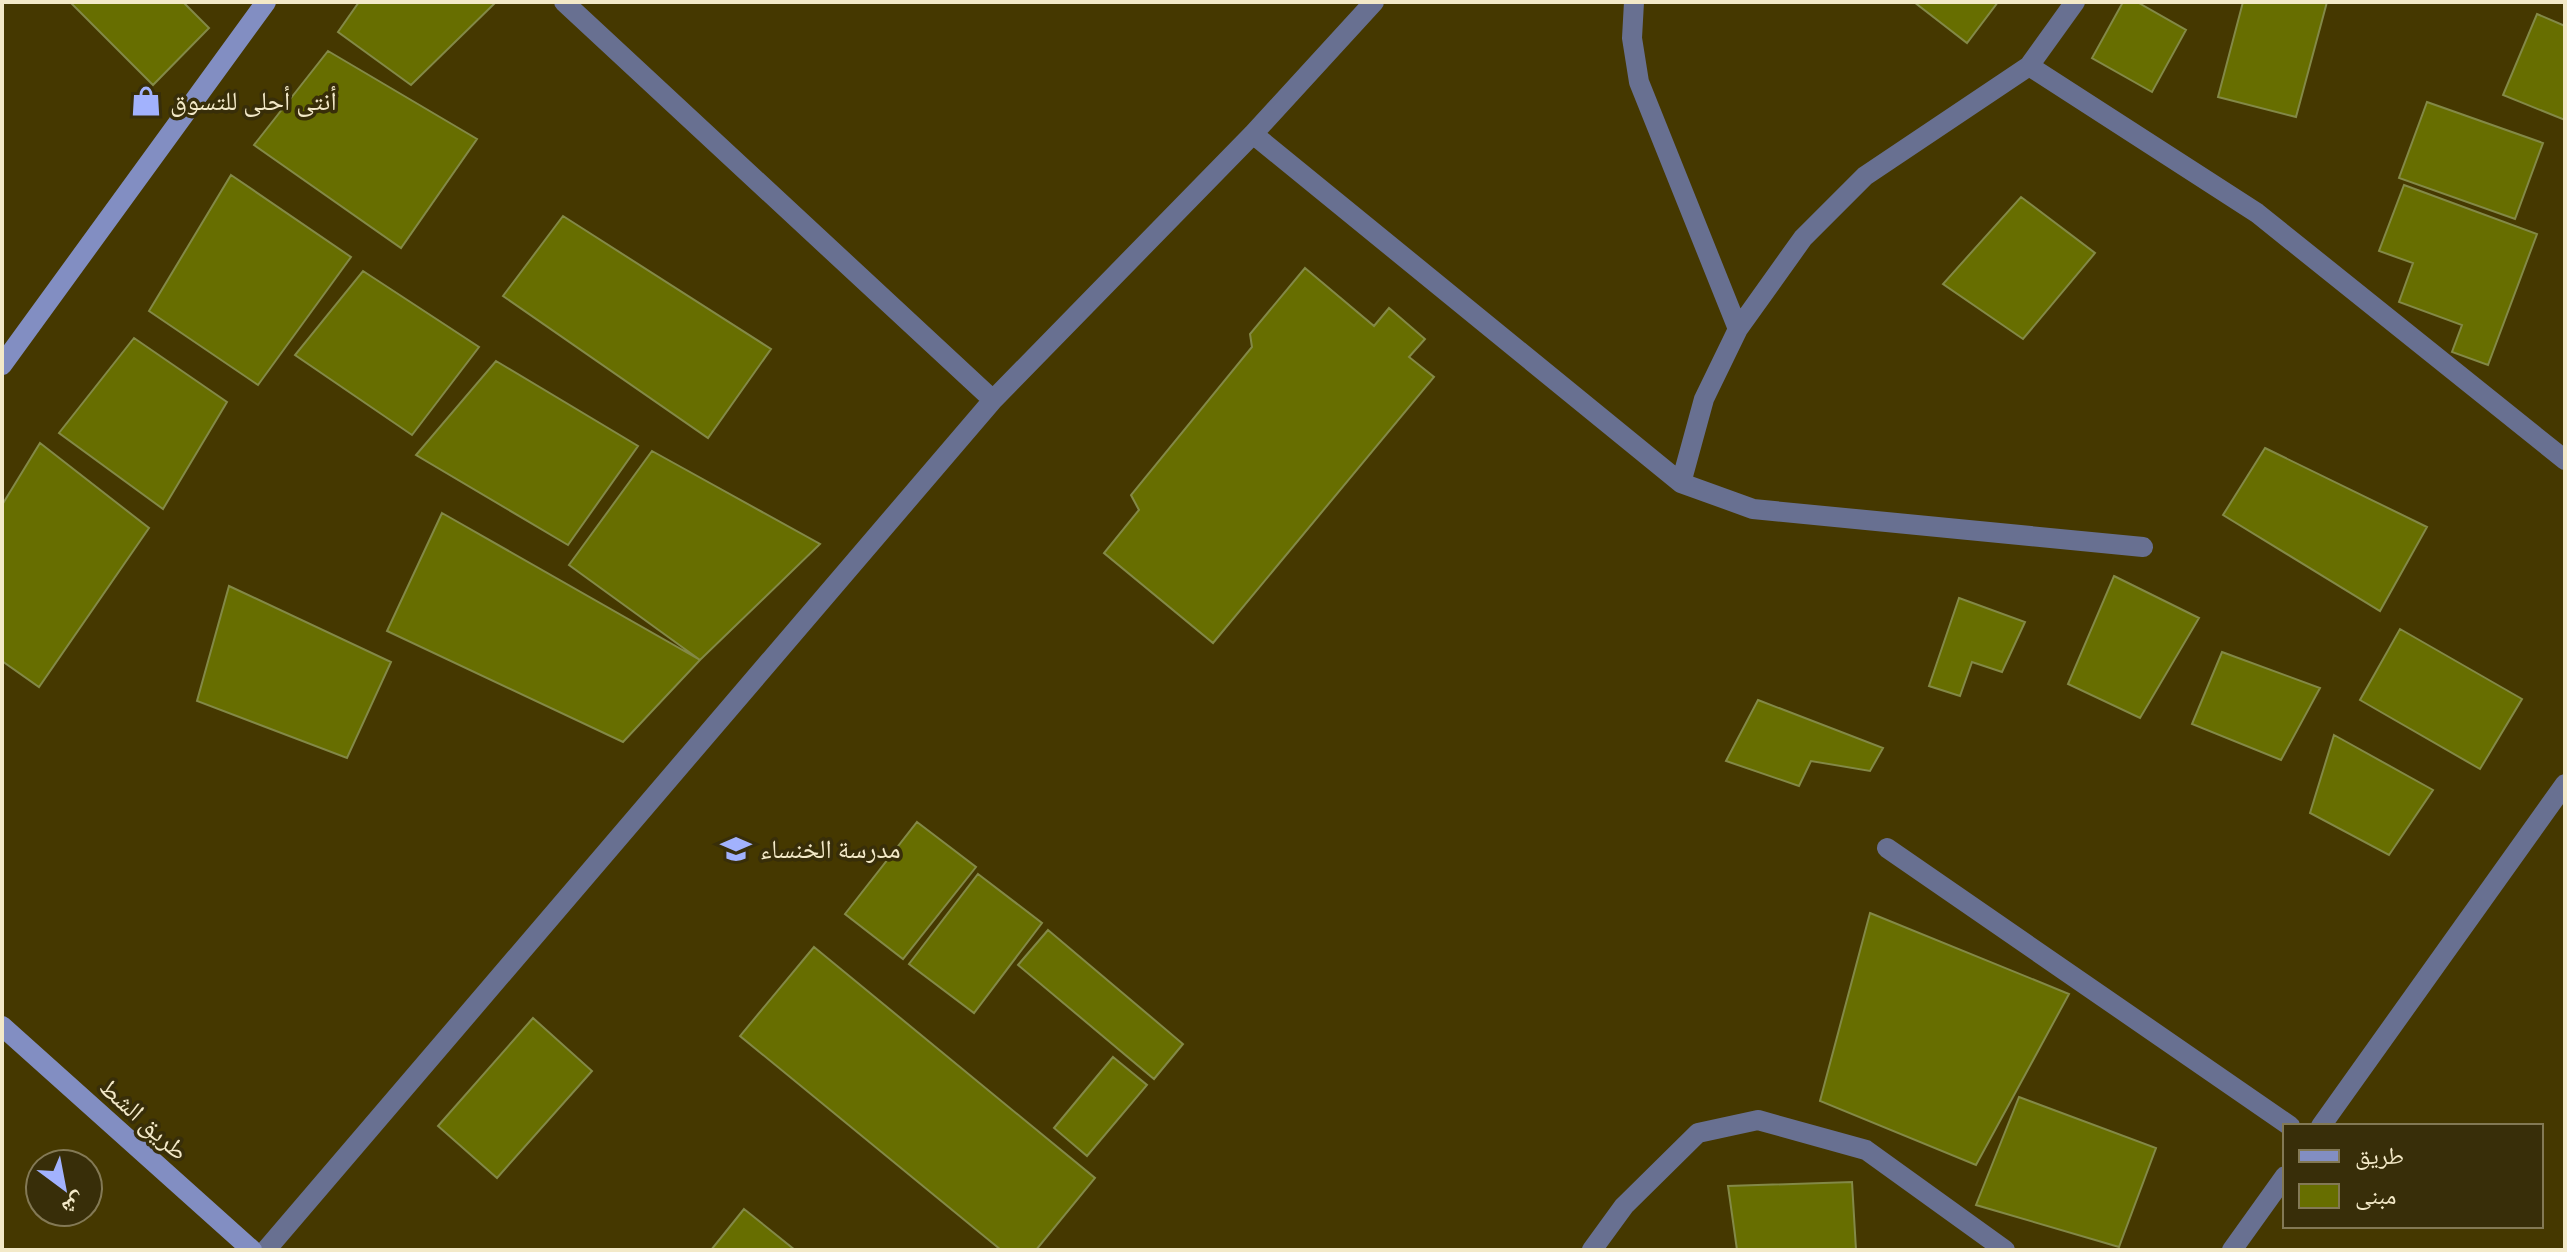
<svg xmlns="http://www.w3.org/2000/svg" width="2567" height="1252" font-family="Cabin,'Noto Naskh Arabic',sans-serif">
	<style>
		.building { fill: #676e00; stroke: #838947; stroke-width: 2 }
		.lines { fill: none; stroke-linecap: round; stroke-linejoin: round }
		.street { stroke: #687091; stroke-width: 20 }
		.secondary { stroke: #828ec2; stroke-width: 20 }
		.labels { text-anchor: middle; stroke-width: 7; stroke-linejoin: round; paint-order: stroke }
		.poi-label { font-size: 26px; fill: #f3e9c8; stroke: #382e09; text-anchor: start }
		.street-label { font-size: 26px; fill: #f3e9c8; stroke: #382e09 }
	</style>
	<rect width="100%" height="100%" fill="#453800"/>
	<path class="building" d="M70 2H183L209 28 153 85Z
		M359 2H496L411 85 338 32Z
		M1914 2H1998L1967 43Z
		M2123 2H2137L2186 30 2152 92 2092 58Z
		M2243 2H2327L2296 117 2218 97Z
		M2537 14 2565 26V120L2503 95Z
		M328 51 477 139 401 248 254 145Z
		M2427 102 2543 143 2515 219 2399 178Z
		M231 175 351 257 258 385 149 311Z
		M2404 185 2537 234 2488 365 2452 352 2462 325 2399 302 2413 263 2379 251Z
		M2021 197 2095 253 2023 339 1943 284Z
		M563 216 771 349 708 438 503 296Z
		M1305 268 1374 326 1389 308 1425 339 1409 357 1434 377 1213 643 1104 553 1139 510 1131 495 1252 347 1250 334Z
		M363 271 479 347 412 435 295 355Z
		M134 338 227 402 163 509 59 433Z
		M496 361 638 446 568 545 416 455Z
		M40 443 149 528 39 687 2 661V505Z
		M2265 448 2427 527 2380 611 2223 515Z
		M652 451 820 544 700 660 569 565Z
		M442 513 700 660 623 742 387 631Z
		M2114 576 2199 618 2140 718 2068 684Z
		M229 586 391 662 347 758 197 701Z
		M1959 598 2025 622 2002 672 1972 662 1960 696 1929 686Z
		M2400 629 2522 699 2480 769 2360 700Z
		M2222 652 2320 688 2281 760 2192 724Z
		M1758 700 1883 748 1870 771 1811 761 1799 786 1726 761Z
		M2334 735 2433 790 2389 855 2310 813Z
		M917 822 976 867 903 959 845 914Z
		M978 874 1042 923 974 1013 909 964Z
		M1870 913 2069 994 1976 1165 1820 1101Z
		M1048 930 1183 1044 1154 1079 1018 965Z
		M814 947 1095 1178 1036 1250H1001L740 1036Z
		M533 1018 592 1071 497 1178 438 1126Z
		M1113 1057 1147 1085 1087 1156 1054 1128Z
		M2019 1097 2156 1148 2119 1247 1976 1205Z
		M1852 1182 1856 1250H1737L1728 1186Z
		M744 1209 795 1250H711Z"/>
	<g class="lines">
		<path class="street" d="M564 2 993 400
			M1634 2 1632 38 1639 82 1738 329
			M2029 66 2257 213 2565 460
			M1253 134 1681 483 1753 509 2143 547
			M1681 483 1704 399 1738 329 1803 238 1865 176 2029 66 2075 2
			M1887 848 2290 1126
			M2321 1126 2565 784
			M266 1250 993 400 1253 134 1374 2
			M1592 1250 1624 1206 1698 1133 1758 1120 1866 1150 2005 1250
			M2232 1250 2285 1176"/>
		<path class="secondary" d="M2 365 266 2
			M2 1026 252 1250"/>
	</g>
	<defs>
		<g id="shop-bare" transform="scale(2.4)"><path d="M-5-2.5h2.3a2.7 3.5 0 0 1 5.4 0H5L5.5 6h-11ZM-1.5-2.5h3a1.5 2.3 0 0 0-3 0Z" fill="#a2b2fd" stroke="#382e09" stroke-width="2.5" paint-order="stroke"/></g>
		<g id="school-bare" transform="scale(2.4)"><path d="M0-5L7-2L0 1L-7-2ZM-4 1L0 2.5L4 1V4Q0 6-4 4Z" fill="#a2b2fd" stroke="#382e09" stroke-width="2.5" paint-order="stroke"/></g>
	</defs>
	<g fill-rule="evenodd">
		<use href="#shop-bare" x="146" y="101"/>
		<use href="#school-bare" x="736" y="849"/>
	</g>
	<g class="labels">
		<g class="poi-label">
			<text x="170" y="110">أنتى أحلى للتسوق</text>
			<text x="760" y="858">مدرسة الخنساء</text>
		</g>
		<g class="street-label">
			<text transform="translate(144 1119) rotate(42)" y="9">طريق الشط</text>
		</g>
	</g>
	<rect width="2567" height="1252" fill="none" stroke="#f3e9c8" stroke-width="8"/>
	<rect x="2283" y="1124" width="260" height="104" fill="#382e09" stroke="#837955" stroke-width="2"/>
	<rect x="2299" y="1150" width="40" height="12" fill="#828ec2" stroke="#837955" stroke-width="2"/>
	<text x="2355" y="1164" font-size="24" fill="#f3e9c8">طريق</text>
	<rect x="2299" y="1184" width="40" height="24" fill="#676e00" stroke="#837955" stroke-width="2"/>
	<text x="2355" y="1204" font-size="24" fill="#f3e9c8">مبنى</text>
	<g transform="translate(64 1188) rotate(148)"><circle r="38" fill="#382e09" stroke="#837955" stroke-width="2"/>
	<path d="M0-6L14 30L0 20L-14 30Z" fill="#a2b2fd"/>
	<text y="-12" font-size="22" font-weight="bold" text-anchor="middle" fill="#f3e9c8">ش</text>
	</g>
</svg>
